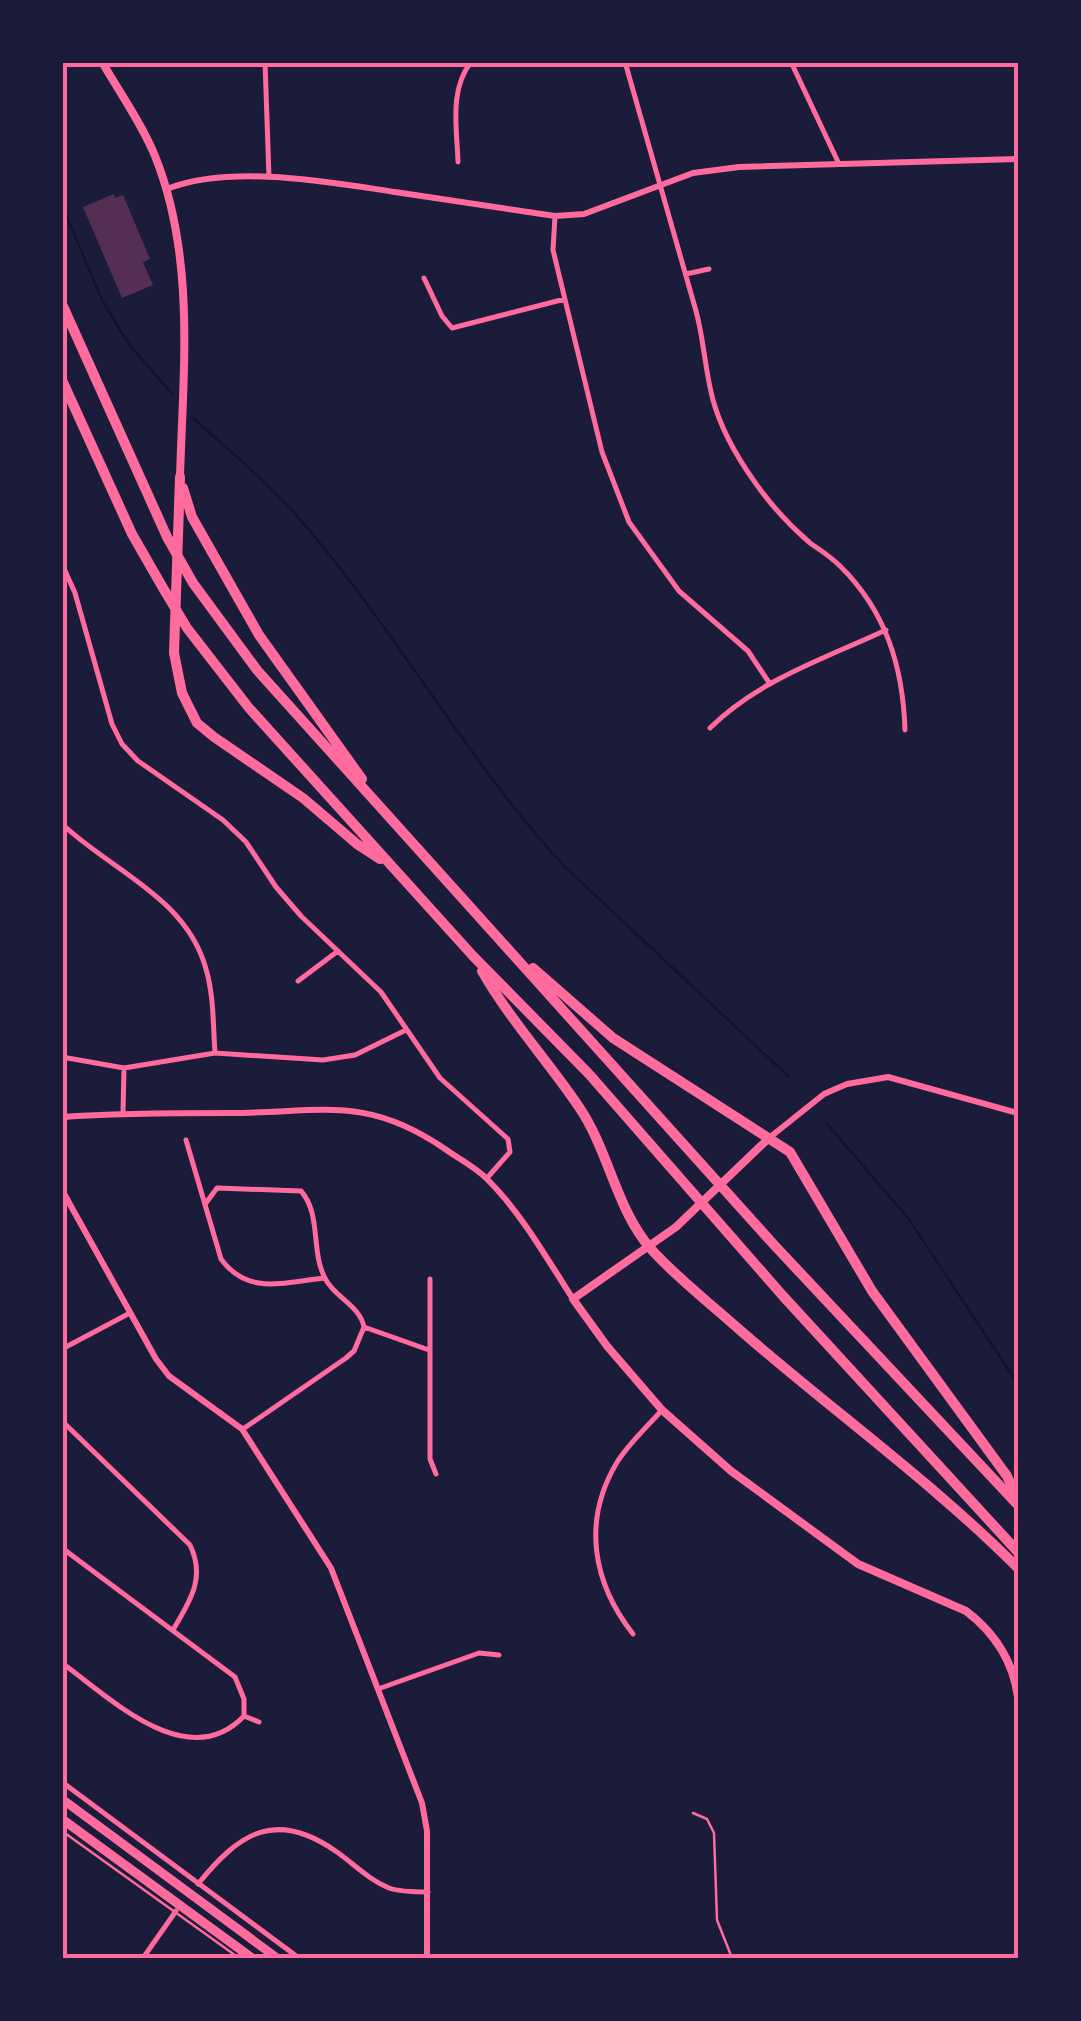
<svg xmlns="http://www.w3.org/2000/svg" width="1081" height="2021" font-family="'DM Sans',sans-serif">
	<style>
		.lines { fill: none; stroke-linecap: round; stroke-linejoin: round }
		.stream { stroke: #12122b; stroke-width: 2.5 }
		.building { fill: #542f53 }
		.service { stroke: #ff6b9d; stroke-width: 2.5 }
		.minor { stroke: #ff6b9d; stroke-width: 5 }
		.tertiary { stroke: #ff6b9d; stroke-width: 6 }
		.secondary { stroke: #ff6b9d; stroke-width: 8 }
		.primary { stroke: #ff6b9d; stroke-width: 9 }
		.motorway { stroke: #ff6b9d; stroke-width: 10 }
		.neatline { fill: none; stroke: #ff6b9d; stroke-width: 4 }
	</style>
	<rect width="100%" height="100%" fill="#1b1b3a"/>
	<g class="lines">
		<path class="stream" d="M62 205 102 300 128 343 172 394
			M193 418C225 447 260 475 289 507 390 619 462 755 564 866L788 1076
			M827 1124 908 1218 1018 1384"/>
	</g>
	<path class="building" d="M114 194 115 198 123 195 150 259 143 262 153 285 122 298 83 207Z"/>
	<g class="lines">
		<path class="service" d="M693 1813 707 1819 714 1833 717 1920 732 1958
			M62 1831 239 1958"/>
		<path class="minor" d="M265 62 269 177
			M625 62C649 145 673 228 696 311 704 340 705 371 713 400 721 429 737 457 754 481 770 504 789 525 810 543 820 550 831 557 840 566 886 611 903 667 905 730
			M791 62 839 164
			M1015 62 1018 71
			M458 162C457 129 449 90 471 62
			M555 216 553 250 602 452 629 522 679 591 748 651 770 684
			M686 274 709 269
			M424 278 442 316 452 328 565 299
			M62 564 75 593 112 724 122 744 138 761 223 820 246 842 276 887 301 916 381 992 440 1078 508 1139 510 1152 487 1178
			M710 728C758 680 826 658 886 630
			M62 824C112 871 187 898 206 969 214 996 213 1026 215 1053
			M298 981 338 951
			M62 1057 124 1068 215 1053 323 1060 355 1055 406 1030
			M123 1112 124 1068
			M186 1140 221 1259C248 1296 284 1282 325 1278
			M206 1203 217 1188 301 1191C322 1215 310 1252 326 1280 336 1298 360 1306 364 1327L429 1350
			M430 1279V1459L436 1474
			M62 1349 130 1313
			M62 1421 190 1545C206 1578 190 1601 173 1630
			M243 1429 346 1358 354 1351 364 1327
			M62 1548 235 1677 244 1699V1716
			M633 1634C593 1583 582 1522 616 1464 627 1445 647 1427 662 1410
			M62 1663C110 1698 188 1775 244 1716
			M378 1689 479 1653 499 1655
			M244 1716 259 1722
			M62 1782 299 1958
			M198 1884C240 1832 276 1809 337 1852 354 1864 369 1880 389 1888 400 1892 415 1892 428 1892
			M143 1958 176 1911"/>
		<path class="tertiary" d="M167 189C231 164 328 182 395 192 449 200 502 208 555 216L584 214 693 173 739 167 1018 159
			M62 1117C119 1113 175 1113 231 1113 320 1113 365 1094 445 1149 459 1159 477 1168 488 1180 522 1214 547 1259 573 1299
			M769 1138 824 1094 847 1084 888 1077 1018 1113
			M62 1190 156 1359 169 1376 242 1429 331 1568 422 1803 427 1831V1958"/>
		<path class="secondary" d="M102 62C120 93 142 124 155 156 196 258 183 371 180 477
			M769 1138 676 1227 573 1299 607 1346 662 1410 731 1471 858 1564 966 1611C995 1633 1013 1661 1018 1697"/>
		<path class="primary" d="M62 1799 277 1958
			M62 1819 252 1958"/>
		<path class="motorway" d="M62 304 167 537 193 583 257 670 776 1247 1018 1505
			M62 380 132 534 163 588 187 628 249 708 473 956 589 1074 783 1296 1018 1552
			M180 477 174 653 182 693 197 723 214 737 303 798 357 844 380 859
			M183 488 192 517 259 635 362 779
			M533 968 613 1038 790 1152 872 1291 1007 1476 1018 1500
			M482 971C510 1020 548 1061 579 1107 609 1151 616 1209 651 1249 678 1279 711 1304 741 1331 833 1411 932 1482 1018 1568"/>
	</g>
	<rect width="1081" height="2021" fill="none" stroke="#1b1b3a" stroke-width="130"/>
	<rect x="65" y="65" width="951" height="1891" class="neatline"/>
</svg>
